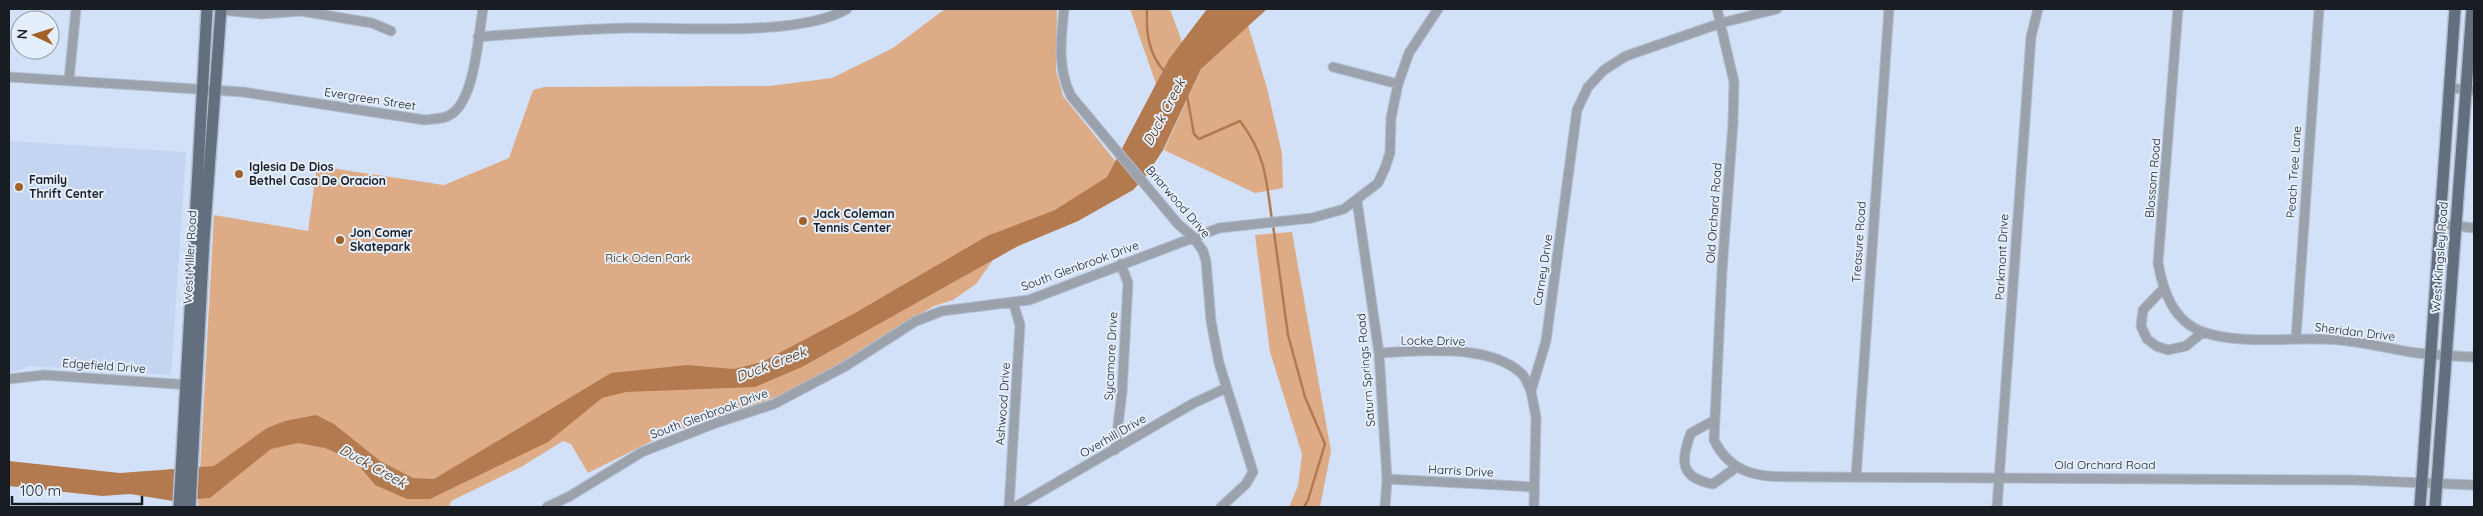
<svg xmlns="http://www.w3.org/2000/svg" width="2483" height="516" font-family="Quicksand,sans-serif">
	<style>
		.built { fill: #c3d5f1 }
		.green { fill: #ddac87 }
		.water { fill: #b27a4e }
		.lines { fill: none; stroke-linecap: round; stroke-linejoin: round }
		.stream { stroke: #b27a4e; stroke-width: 2.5 }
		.minor-casing { stroke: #b1bed1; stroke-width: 11 }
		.major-casing { stroke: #b1bed1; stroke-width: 14 }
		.minor { stroke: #9ca2ab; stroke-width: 9 }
		.major { stroke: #636e7e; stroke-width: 11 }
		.poi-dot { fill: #a16129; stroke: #e5eefb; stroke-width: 2 }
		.labels { text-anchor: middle; stroke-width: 4; stroke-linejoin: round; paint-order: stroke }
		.street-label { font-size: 12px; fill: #181d24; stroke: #e5eefb }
		.poi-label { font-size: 12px; font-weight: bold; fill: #181d24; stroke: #e5eefb; text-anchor: start }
		.park-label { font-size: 12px; fill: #4d2803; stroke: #e5eefb }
		.water-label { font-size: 14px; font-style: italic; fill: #552f0b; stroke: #e5eefb }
	</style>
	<rect width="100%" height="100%" fill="#d2e1f7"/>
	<path class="built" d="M9 141 186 152 171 375 31 366 9 373Z"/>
	<path class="green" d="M945 9H1057L1056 70 1063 96 1136 187 1078 221 1018 246 993 260 976 284 953 300 934 306 904 323 837 367 779 396 662 436 588 473 571 444 563 441 521 467 451 501 449 507H198L214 215 308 231 317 166 444 185 509 158 533 90 544 87 770 86 832 78 893 48Z
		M1130 9H1170L1182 42 1169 59 1156 84Z
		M1248 25 1267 88 1282 153 1283 188 1255 193 1164 150 1201 69Z
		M1292 232 1331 451 1320 507H1289L1298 486 1302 454 1270 352 1255 235Z"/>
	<path class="water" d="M1207 9H1267L1201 69 1163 150 1146 176 1133 190 1078 221 1018 246 802 367 755 387 626 392 602 398 548 442 430 499H407L375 485 355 461 325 448 298 443 271 449 210 498 173 501 130 494 102 496 9 486V461L120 473 214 466 267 428 285 421 316 415 334 424 380 461 413 478 434 479 611 373 687 365 734 369 762 362 855 313 987 236 1055 210 1107 177 1169 59Z"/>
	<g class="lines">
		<path class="stream" d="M1147 9C1146 32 1148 54 1165 72
			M1187 96 1194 134 1199 139 1240 121C1266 155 1266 179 1272 220
			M1273 225 1288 335 1305 397 1325 444 1308 500 1304 507"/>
		<g class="minor-casing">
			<path id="minor" d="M1064 9C1061 39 1057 68 1071 96L1178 224 1193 237 1203 251 1206 261 1211 321 1219 363 1253 472 1246 484 1221 507
				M1717 9 1734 82 1733 123 1722 271 1714 440C1735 482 1770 476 1812 477L2353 480 2474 485
				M2178 9 2158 263C2163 291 2173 321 2203 332 2243 346 2297 336 2339 340 2363 342 2386 348 2410 352 2431 355 2453 356 2474 357
				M221 10 262 14 301 11 372 23 391 31
				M478 37C529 33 579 29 630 28 688 27 798 37 847 9
				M1333 67 1398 84
				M9 77 243 92 425 120C432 119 442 119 448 116 475 104 478 36 483 9
				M69 80 76 9
				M2449 88 2474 90
				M1357 201 1379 353 1387 479 1385 507
				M2439 224 2474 228
				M2163 289 2143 310 2141 326 2147 339 2156 346 2168 350 2186 346 2203 332
				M2296 338 2319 9
				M1379 353C1420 351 1490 343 1522 374 1526 379 1529 386 1531 391
				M9 379 44 375 190 385
				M1713 421 1691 433C1680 461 1680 478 1713 484L1737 467
				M1115 450 1122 392 1128 283 1121 264
				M1856 477 1889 9
				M1387 479 1534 487
				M547 507 570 496 642 452 716 423 774 404 844 367 916 321 942 311 1029 300 1219 228 1312 218 1344 209 1378 183 1385 168 1390 153 1391 118 1398 84 1409 53 1438 9
				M1009 507 1020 325 1013 302
				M1015 507 1192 404 1226 388
				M1534 507 1536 417 1531 391 1546 341 1577 110 1588 87 1604 70 1626 56 1721 23 1777 9
				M1997 507 2031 37 2038 9"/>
		</g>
		<g class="major-casing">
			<path id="major" d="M179 507 207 9
				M190 507 204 239 221 9
				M2420 507 2455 9
				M2435 507 2472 9"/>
		</g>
		<use href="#minor" class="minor"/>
		<use href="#major" class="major"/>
	</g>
	<g class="poi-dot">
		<circle cx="239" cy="174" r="5"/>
		<circle cx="19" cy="187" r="5"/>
		<circle cx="803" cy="221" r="5"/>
		<circle cx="340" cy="240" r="5"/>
	</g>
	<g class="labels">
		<g class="street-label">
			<text transform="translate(370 99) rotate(9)" y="4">Evergreen Street</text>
			<text transform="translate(2294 172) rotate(-86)" y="4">Peach Tree Lane</text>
			<text transform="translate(2153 178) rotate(-85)" y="4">Blossom Road</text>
			<text transform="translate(1178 202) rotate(49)" y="4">Briarwood Drive</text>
			<text transform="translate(1714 213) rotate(-86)" y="4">Old Orchard Road</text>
			<text transform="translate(1859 242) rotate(-86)" y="4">Treasure Road</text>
			<text transform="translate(190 257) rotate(-87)" y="4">West Miller Road</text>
			<text transform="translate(2002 257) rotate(-87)" y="4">Parkmont Drive</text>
			<text transform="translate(2440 257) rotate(-86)" y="4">West Kingsley Road</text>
			<text transform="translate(1080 266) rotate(-20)" y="4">South Glenbrook Drive</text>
			<text transform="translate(1543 270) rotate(-81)" y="4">Carney Drive</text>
			<text transform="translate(2355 332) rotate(7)" y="4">Sheridan Drive</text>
			<text transform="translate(1433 341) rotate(1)" y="4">Locke Drive</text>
			<text transform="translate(1111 356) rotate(-87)" y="4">Sycamore Drive</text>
			<text transform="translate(104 366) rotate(4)" y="4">Edgefield Drive</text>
			<text transform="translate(1366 370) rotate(-95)" y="4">Saturn Springs Road</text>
			<text transform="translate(1003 404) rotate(-86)" y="4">Ashwood Drive</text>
			<text transform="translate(709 414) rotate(-20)" y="4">South Glenbrook Drive</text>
			<text transform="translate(1113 436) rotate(-30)" y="4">Overhill Drive</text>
			<text x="2105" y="469">Old Orchard Road</text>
			<text transform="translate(1461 471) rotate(3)" y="4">Harris Drive</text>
		</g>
		<g class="poi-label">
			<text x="249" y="171">Iglesia De Dios<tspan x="249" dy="14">Bethel Casa De Oracion</tspan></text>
			<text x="29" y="184">Family<tspan x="29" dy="14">Thrift Center</tspan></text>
			<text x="813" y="218">Jack Coleman<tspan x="813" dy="14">Tennis Center</tspan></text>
			<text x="350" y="237">Jon Comer<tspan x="350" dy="14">Skatepark</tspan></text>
		</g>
		<g class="park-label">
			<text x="648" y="262">Rick Oden Park</text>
		</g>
		<g class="water-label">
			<text transform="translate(1164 112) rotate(-62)" y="5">Duck Creek</text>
			<text transform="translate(771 364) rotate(-21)" y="5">Duck Creek</text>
			<text transform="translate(373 466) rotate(29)" y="5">Duck Creek</text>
		</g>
	</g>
	<rect width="2483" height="516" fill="none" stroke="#181d24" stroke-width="20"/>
	<g transform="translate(35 35) rotate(274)"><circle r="24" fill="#e5eefb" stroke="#939aa5"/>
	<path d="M0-4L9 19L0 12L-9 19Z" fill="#a16129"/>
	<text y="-8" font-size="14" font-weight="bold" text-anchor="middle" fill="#181d24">N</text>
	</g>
	<path d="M12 496v8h130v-8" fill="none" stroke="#181d24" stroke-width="2.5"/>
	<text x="20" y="496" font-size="15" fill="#181d24" stroke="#e5eefb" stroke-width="4" paint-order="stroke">100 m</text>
</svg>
